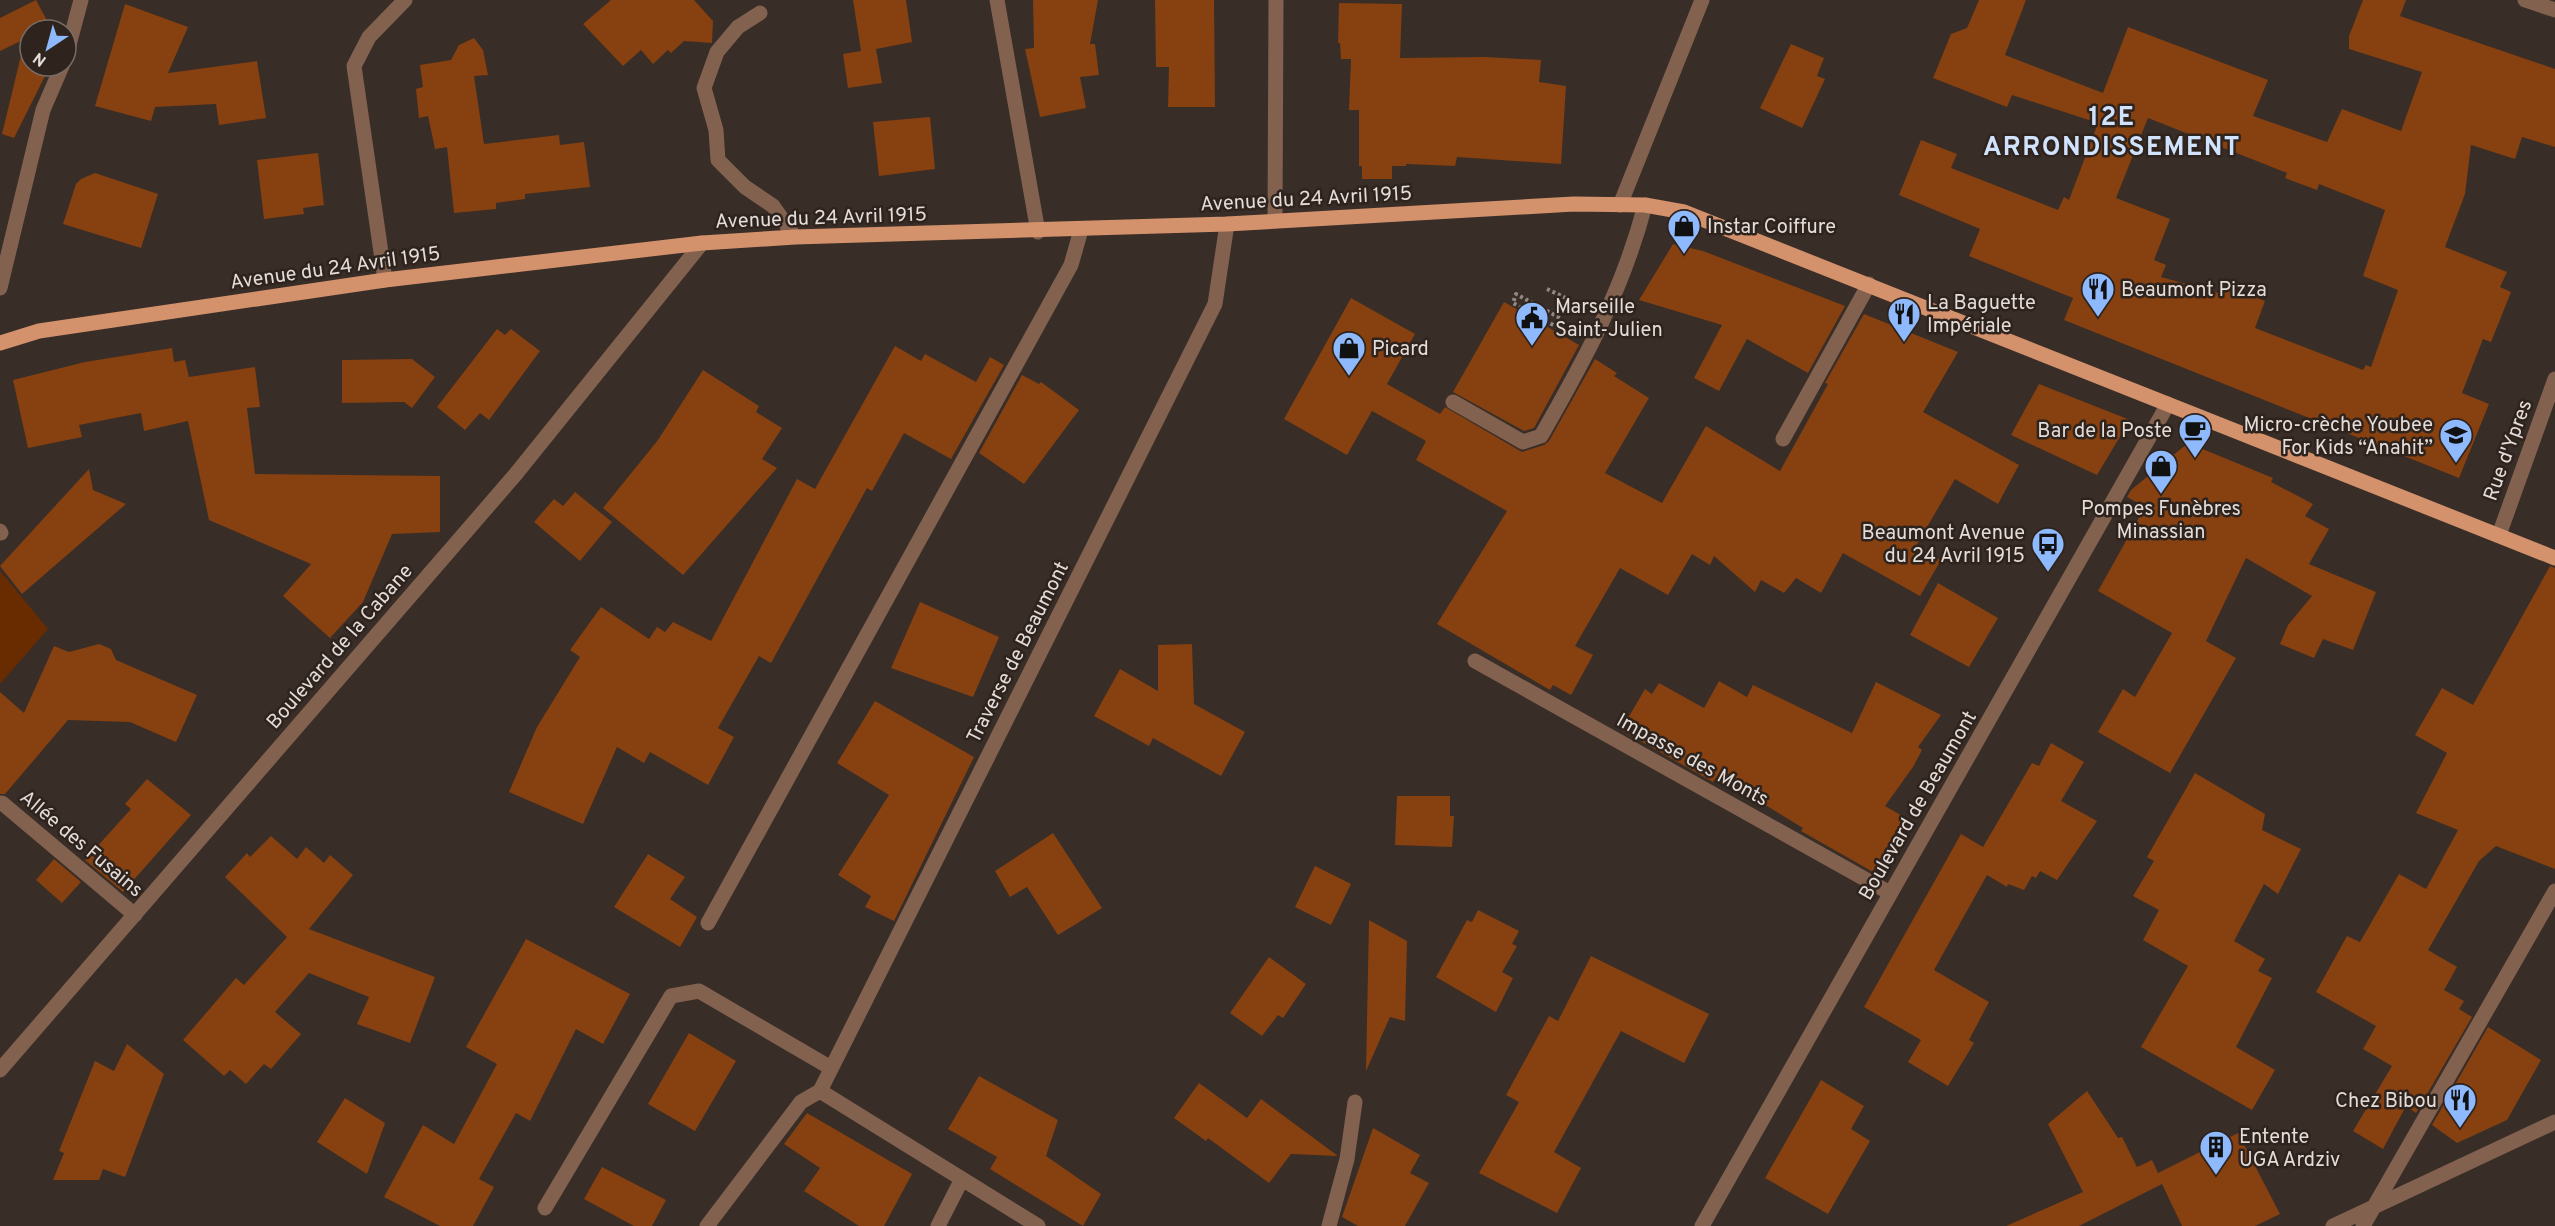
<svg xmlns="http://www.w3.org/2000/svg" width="2555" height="1226" font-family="Overpass,sans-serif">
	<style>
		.green { fill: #692c00 }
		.building { fill: #87400f; fill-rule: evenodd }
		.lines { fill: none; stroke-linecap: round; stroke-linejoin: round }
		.path { stroke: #928984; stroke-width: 4; stroke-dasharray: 3 3; stroke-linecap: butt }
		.minor { stroke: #82614f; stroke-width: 15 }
		.major { stroke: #d3916c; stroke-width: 15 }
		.labels { text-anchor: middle; stroke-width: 5; stroke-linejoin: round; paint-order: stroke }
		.street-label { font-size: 20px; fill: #e4dcd8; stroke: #2e231d }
		.poi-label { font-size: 20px; fill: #e4dcd8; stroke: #2e231d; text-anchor: start }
		.district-label { font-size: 26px; font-weight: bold; letter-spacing: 1.5px; fill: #d1e2fc; stroke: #2e231d }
	</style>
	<rect width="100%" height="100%" fill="#382d27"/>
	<path class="green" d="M0 571 48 629 0 684Z"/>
	<path class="building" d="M36 0 52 30H30V66H50L14 138 2 134 25 39 0 51V18Z
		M611 0H694L713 21 712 43 684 41 671 53 668 50 653 64 641 50 623 66 583 24Z
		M853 0H906L912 42 876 49 882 83 848 88 843 54 861 51Z
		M1033 0H1098L1090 44H1095L1099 75 1080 77 1086 108 1040 117 1025 49 1034 48Z
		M1155 0H1214L1215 107H1168L1169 67H1156Z
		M1979 0H2026L2005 55 2103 93 2128 27 2268 80 2253 116 2327 142 2342 109 2401 131 2422 72 2349 49V36L2363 0H2406L2400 16 2555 69V147L2522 137 2515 159 2471 145 2465 194 2445 247 2507 272 2500 287 2511 292 2491 342 2483 339 2462 393 2489 404 2459 478 2064 320 2073 298 1969 256 1980 229 1899 195 1921 140 1957 154 1951 168 2058 210 2064 197 2069 200 2098 123 2012 95 2007 107 1933 78 1951 34 1967 28ZM2148 118 2287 173 2285 178 2317 190 2319 184 2385 210 2363 276 2398 290 2371 367 2366 365 2363 370 2255 328 2265 301 2225 286 2222 294 2161 277 2166 265 2154 260 2170 219 2116 198Z
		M1339 3 1402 4 1400 58 1485 57 1541 60 1539 82 1566 86 1561 164 1457 157 1455 166 1406 164V166H1392V179H1362V166H1359V110H1349L1351 59H1341L1340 43H1338Z
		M125 4 188 27 168 73 257 61 266 118 219 125 216 104 155 107 151 121 95 106Z
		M474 38 483 50 488 75 474 76 484 144 559 135 560 145 584 142 590 187 525 194V199L496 203V209L454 213 447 147 435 149 428 116 419 118 416 89 423 87 420 65 451 60 459 45Z
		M1791 44 1824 58 1817 76 1825 79 1802 128 1760 108Z
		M930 117 935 169 879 176 873 122Z
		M318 153 324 205 303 208 304 214 264 219 257 160Z
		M95 173 158 194 141 248 63 224 76 184 81 179Z
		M1673 244 1703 251 1845 306 1808 373 1747 339 1719 391 1694 378 1722 325 1639 300Z
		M1351 298 1415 334 1387 384 1440 414 1445 407 1522 452 1544 445 1549 441 1595 359 1617 373 1614 376 1649 398 1605 473 1662 503 1706 426 1780 471 1828 384 1825 383 1864 314 1958 352 1923 412 2019 465 1998 504 1955 479 1916 546 1941 560 1920 596 1843 553 1821 593 1796 578 1784 593 1761 580 1755 592 1714 556 1710 565 1692 554 1668 595 1620 568 1575 646 1593 655 1571 695 1553 685 1550 690 1437 624 1507 511 1416 460 1426 441 1372 411 1347 455 1284 419Z
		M1504 302 1579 345 1534 428 1524 431 1453 392Z
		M497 329 505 335 511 329 540 351 489 420 480 413 465 430 437 407Z
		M895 346 921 361 925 354 976 382 990 357 1004 365 951 459 904 433 872 491 867 488 771 663 759 656 718 728 734 737 708 785 650 752 644 763 617 747 583 824 509 792 537 727 580 657 570 650 601 607 649 639 657 627 665 632 673 622 711 641 797 479 815 489Z
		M172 348 174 362 185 360 189 377 255 367 260 407 247 408 255 474 440 476V532L392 534 363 602 330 638 283 596 311 564 209 520 188 421 144 431 141 413 79 425 82 437 28 448 13 380 85 362Z
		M412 359 435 377 412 408 404 402 342 403V360Z
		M703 370 759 406 756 412 782 428 762 459 777 468 683 575 603 508 658 440Z
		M1022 375 1039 384 1041 382 1079 410 1024 484 979 453Z
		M2039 384 2130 420 2097 475 2011 435Z
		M2188 443 2273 478 2271 482 2313 504 2305 516 2329 529 2309 564 2376 592 2353 650 2323 639 2314 658 2280 644 2288 625 2312 596 2246 558 2206 641 2236 658 2170 773 2098 732 2123 689 2135 697 2172 633 2098 591 2145 507 2127 497 2131 490Z
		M89 469 93 490 126 504 22 594 0 566Z
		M575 492 612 522 580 561 534 522 554 499 563 506Z
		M2550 566 2555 568V869L2496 846 2479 861 2428 950 2457 967 2444 990 2464 1001 2459 1009 2472 1017 2416 1113 2406 1106 2383 1149 2353 1131 2392 1066 2363 1049 2376 1026 2316 992 2347 936 2360 942 2399 874 2426 889 2458 830 2416 813 2447 753 2415 735 2442 688 2473 705Z
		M1938 583 1998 618 1969 667 1910 635Z
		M920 602 999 637 973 697 891 668Z
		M99 644 111 649 116 660 197 695 176 742 130 722 68 720 5 794H0V692L24 713 54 646 69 652Z
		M1192 644 1194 704 1245 732 1221 776 1153 738 1149 746 1094 716 1120 669 1158 691V645Z
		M1719 681 1747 697 1753 685 1852 733 1876 682 1941 715 1918 747 1922 750 1913 767 1885 806 1904 817 1873 872 1801 831 1803 828 1767 806 1759 805 1752 797 1716 778 1713 782 1621 730 1645 689 1652 694 1659 683 1704 708Z
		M875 701 974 757 894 921 865 907 871 896 838 875 889 795 837 763Z
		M2051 743 2084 762 2061 801 2097 821 2057 880 2040 871 2036 878 2032 876 2024 890 2008 884 2007 887 1987 875 1934 970 1989 1002 1969 1040 1974 1043 1948 1086 1908 1062 1921 1040 1864 1007 1961 834 1983 847 2032 763 2039 766Z
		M2195 773 2265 814 2262 830 2301 849 2278 894 2264 884 2234 941 2265 959 2258 971 2272 978 2236 1047 2275 1070 2252 1110 2141 1047 2188 966 2143 940 2159 910 2133 896 2154 861 2147 857Z
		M147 779 191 815 123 892 85 860 131 809 125 804Z
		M1397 796H1450V816H1454L1452 847 1395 845Z
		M1053 833 1102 908 1058 935 1027 887 1010 897 995 871Z
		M271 836 297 859 306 847 324 863 330 855 353 875 309 929 435 977 410 1043 357 1024 369 997 309 973 275 1012 301 1034 271 1069 264 1064 246 1084 230 1070 224 1076 183 1040 236 978 244 985 287 937 225 877 247 853 250 857Z
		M648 854 685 877 670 899 697 917 680 947 614 907Z
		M54 859 81 882 62 903 36 880Z
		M1315 866 1351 884 1331 925 1295 907Z
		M1478 910 1519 931 1512 944 1517 946 1502 972 1513 978 1496 1012 1436 977 1467 920 1472 922Z
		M1369 920 1407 941 1405 1021 1390 1017 1366 1071Z
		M526 939 630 994 603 1044 576 1029 530 1121 516 1113 479 1179 494 1187 473 1226H440L384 1197 423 1125 454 1144 497 1064 466 1047Z
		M1591 956 1709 1014 1684 1063 1621 1031 1554 1152 1581 1168 1557 1213 1479 1173 1519 1102 1506 1095 1549 1016 1558 1021Z
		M1269 957 1306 984 1283 1018 1278 1015 1262 1036 1230 1013Z
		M2488 1027 2541 1060 2507 1120 2457 1143 2432 1125Z
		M689 1033 736 1061 695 1131 648 1104Z
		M127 1044 164 1074 125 1177 103 1169 99 1180H53L64 1153 59 1151 95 1061 114 1071Z
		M979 1076 1058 1120 1046 1156 1101 1194 1083 1226 990 1169 997 1157 948 1129Z
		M1821 1080 1864 1106 1851 1129 1870 1141 1828 1214 1765 1178Z
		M1199 1083 1247 1118 1261 1099 1338 1156 1291 1154 1269 1183 1208 1138 1206 1141 1174 1118Z
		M2087 1091 2118 1138 2122 1137 2137 1167 2152 1160 2158 1173 2238 1133 2280 1214 2255 1226H2182L2162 1184 2079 1226H2006L2083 1192 2048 1124Z
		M345 1098 385 1123 367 1174 317 1142Z
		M807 1113 912 1174 884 1226H859L804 1191 820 1168 784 1144Z
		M1373 1128 1420 1155 1410 1173 1429 1183 1405 1226H1358L1342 1217Z
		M602 1167 666 1200 652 1226H634L584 1199Z"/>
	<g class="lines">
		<path class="path" d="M1547 289 1568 299 1558 317 1516 294 1513 303 1568 333"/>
		<path class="minor" d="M997 0 1038 232
			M2525 0 2555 10
			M760 13 738 27 717 52 704 88 716 130 718 160 745 187 773 206 795 237
			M66 56 81 0
			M1620 205 1702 0
			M1275 221 1276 0
			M385 280 354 66 369 37 405 0
			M0 288 43 110 62 66
			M1453 402 1523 442 1541 436C1584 361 1623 290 1645 205
			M1783 439 1869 284
			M0 531 1 533
			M2499 535 2555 379
			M1475 661 1890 893
			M2 803 135 915
			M708 923 1071 265 1081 230
			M0 1070 515 475 702 243
			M820 1091 1215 304 1227 224
			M820 1091 1038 1226
			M545 1208 671 996 699 991 831 1068
			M707 1226 801 1102 820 1091
			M938 1226 962 1179
			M1329 1226 1347 1159 1355 1102
			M1702 1226 2168 404
			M2333 1226 2555 1122
			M2363 1226 2555 891"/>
		<path class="major" d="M0 343 39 331 385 280 702 243 795 237 1227 224 1574 204 1645 205 1684 212 2555 558"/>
	</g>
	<defs>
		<g id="shop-pin" transform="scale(1.725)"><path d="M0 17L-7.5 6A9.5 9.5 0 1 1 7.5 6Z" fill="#8eb9fc" stroke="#2e231d"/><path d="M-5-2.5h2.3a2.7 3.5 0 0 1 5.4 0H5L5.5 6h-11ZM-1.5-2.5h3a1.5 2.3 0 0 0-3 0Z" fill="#111"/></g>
		<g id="restaurant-pin" transform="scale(1.725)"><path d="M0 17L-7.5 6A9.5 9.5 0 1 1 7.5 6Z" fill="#8eb9fc" stroke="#2e231d"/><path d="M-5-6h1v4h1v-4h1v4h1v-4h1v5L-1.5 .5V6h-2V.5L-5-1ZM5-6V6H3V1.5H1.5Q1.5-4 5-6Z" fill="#111"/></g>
		<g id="civic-pin" transform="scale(1.725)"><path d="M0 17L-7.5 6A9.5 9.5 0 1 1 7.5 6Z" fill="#8eb9fc" stroke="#2e231d"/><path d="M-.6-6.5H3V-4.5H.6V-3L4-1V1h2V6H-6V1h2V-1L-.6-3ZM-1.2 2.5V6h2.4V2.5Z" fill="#111"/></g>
		<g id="cafe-pin" transform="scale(1.725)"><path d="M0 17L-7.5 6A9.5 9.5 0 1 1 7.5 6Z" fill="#8eb9fc" stroke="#2e231d"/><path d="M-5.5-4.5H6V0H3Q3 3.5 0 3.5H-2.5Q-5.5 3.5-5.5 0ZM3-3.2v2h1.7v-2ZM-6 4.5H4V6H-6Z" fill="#111"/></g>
		<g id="school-pin" transform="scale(1.725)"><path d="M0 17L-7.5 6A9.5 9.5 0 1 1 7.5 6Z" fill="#8eb9fc" stroke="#2e231d"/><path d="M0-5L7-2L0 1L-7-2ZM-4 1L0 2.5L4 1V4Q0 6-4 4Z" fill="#111"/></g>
		<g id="bus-pin" transform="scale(1.725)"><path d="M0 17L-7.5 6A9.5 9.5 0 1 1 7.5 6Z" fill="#8eb9fc" stroke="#2e231d"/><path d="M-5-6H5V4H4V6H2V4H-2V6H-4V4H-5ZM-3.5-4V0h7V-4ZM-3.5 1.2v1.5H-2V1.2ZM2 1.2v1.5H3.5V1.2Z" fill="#111"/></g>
		<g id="building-pin" transform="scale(1.725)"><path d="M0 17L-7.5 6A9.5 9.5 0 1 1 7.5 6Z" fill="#8eb9fc" stroke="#2e231d"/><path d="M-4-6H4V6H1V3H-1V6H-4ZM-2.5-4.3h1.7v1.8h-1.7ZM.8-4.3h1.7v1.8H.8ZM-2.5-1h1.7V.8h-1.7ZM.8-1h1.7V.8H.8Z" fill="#111"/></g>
	</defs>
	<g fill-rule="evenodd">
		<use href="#shop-pin" x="1684" y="226"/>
		<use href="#restaurant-pin" x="2098" y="289"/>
		<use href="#restaurant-pin" x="1904" y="314"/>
		<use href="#civic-pin" x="1532" y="318"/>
		<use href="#shop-pin" x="1349" y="348"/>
		<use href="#cafe-pin" x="2195" y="430"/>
		<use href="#school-pin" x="2456" y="435"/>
		<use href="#shop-pin" x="2161" y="466"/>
		<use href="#bus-pin" x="2048" y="544"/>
		<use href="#restaurant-pin" x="2460" y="1100"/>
		<use href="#building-pin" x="2216" y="1147"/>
	</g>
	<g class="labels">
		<g class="street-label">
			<text transform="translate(1306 198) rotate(-3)" y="7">Avenue du 24 Avril 1915</text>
			<text transform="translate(821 217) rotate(-2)" y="7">Avenue du 24 Avril 1915</text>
			<text transform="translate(335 267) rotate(-8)" y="7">Avenue du 24 Avril 1915</text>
			<text transform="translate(2507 450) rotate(-70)" y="7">Rue d'Ypres</text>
			<text transform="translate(339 646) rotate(-49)" y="7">Boulevard de la Cabane</text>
			<text transform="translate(1017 652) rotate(-63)" y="7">Traverse de Beaumont</text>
			<text transform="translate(1693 759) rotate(29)" y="7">Impasse des Monts</text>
			<text transform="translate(1917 805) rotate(-60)" y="7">Boulevard de Beaumont</text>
			<text transform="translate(82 843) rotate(40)" y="7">Allée des Fusains</text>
		</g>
		<g class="poi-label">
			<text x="1707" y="233">Instar Coiffure</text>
			<text x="2121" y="296">Beaumont Pizza</text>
			<text x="1927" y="309">La Baguette<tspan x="1927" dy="23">Impériale</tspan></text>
			<text x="1555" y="313">Marseille<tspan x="1555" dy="23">Saint-Julien</tspan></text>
			<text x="1372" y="355">Picard</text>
			<text x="2433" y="431" text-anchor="end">Micro-crèche Youbee<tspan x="2433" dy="23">For Kids “Anahit”</tspan></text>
			<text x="2172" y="437" text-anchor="end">Bar de la Poste</text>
			<text x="2161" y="515" text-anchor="middle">Pompes Funèbres<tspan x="2161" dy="23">Minassian</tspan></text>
			<text x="2025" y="539" text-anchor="end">Beaumont Avenue<tspan x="2025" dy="23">du 24 Avril 1915</tspan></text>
			<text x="2437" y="1107" text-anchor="end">Chez Bibou</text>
			<text x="2239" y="1143">Entente<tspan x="2239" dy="23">UGA Ardziv</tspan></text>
		</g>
		<g class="district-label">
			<text x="2112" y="125">12E<tspan x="2112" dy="30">ARRONDISSEMENT</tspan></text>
		</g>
	</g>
	<g transform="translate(48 48) rotate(216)"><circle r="28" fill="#2e231d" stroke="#776d68" stroke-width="1.5"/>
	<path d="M0-4.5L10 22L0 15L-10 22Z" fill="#8eb9fc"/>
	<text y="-9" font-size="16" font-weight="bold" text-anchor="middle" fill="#e4dcd8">N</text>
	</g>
</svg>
